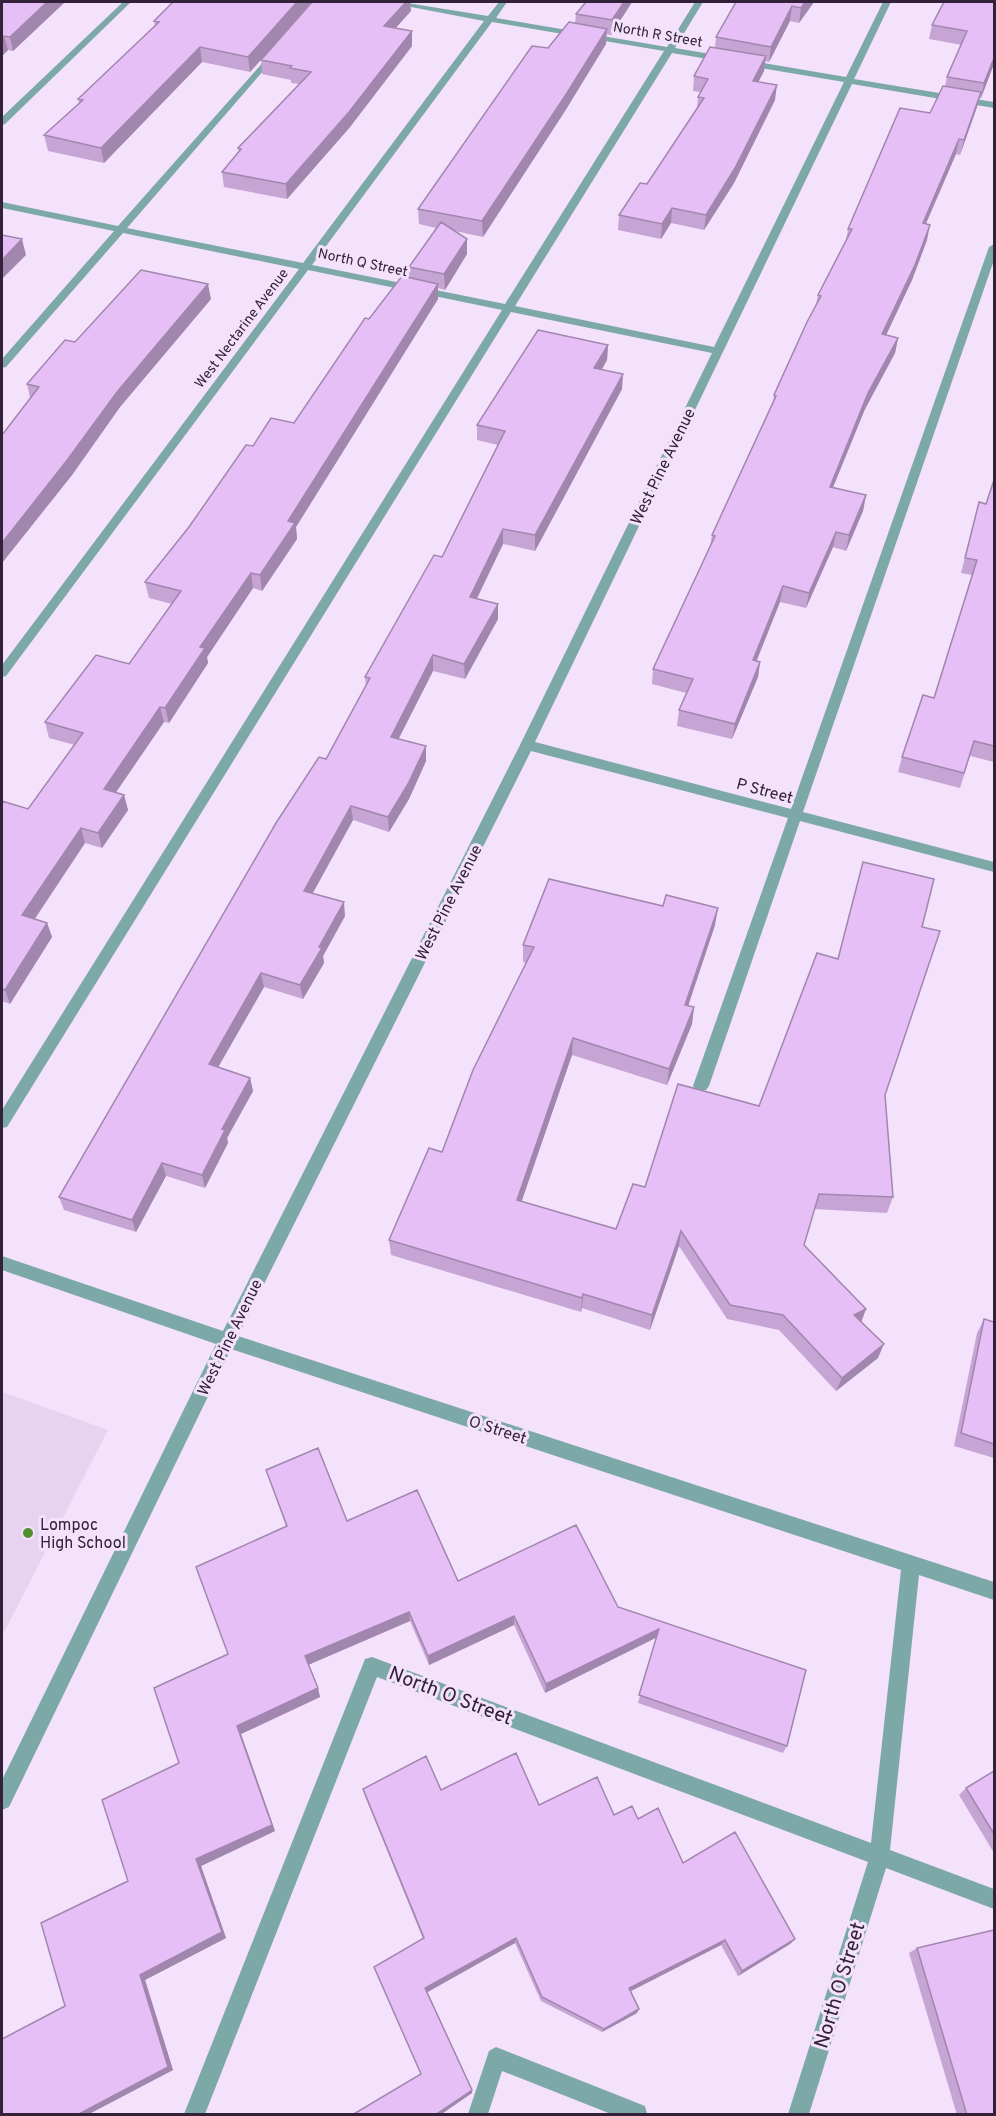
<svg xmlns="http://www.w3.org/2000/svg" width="996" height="2116" font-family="Overpass,sans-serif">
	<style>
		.built { fill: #e7d2ef }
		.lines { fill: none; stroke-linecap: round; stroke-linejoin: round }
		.minor { fill: #7da8a8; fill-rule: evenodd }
		.wall { fill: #c6a4d4 }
		.shaded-wall { fill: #a186ad }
		.building { fill: #e6bff7; stroke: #a186ad; stroke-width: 1.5 }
		.poi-dot { fill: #528e2d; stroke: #f4e2fd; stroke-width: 2 }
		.labels { text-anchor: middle; stroke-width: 6; stroke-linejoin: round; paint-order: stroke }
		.far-street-label { font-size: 14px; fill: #33213a; stroke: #f4e2fd }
		.street-label { font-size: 16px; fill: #33213a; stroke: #f4e2fd }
		.poi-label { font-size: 16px; fill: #33213a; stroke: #f4e2fd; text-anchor: start }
		.near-street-label { font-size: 20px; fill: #33213a; stroke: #f4e2fd }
	</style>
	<rect width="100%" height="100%" fill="#f4e2fd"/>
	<path class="built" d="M2 1392 108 1430 2 1636Z"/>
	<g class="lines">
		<path class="minor" d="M123 2H131L5 124 2 125V117Z
			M385 2H401L488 16 499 2H507L496 18 667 47 695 2H703L675 48 846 77 883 2H891L854 79 994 102V108L852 84 535 742 791 809 989 247 994 244V260L803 812 994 862V872L800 821 709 1086 706 1090H696L693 1086 788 818 531 751 238 1336 994 1582V1600L919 1575 890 1850 994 1889V1909L886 1868 809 2114H788L868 1862 377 1677 205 2114H184L365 1659 372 1657 871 1843 901 1570 231 1349 9 1807 2 1810V1780L216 1344 2 1270V1256L223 1331 520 745 712 353 511 312 7 1127 2 1128V1110L502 310 308 270 6 676 2 677V665L299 269 123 233 6 367 2 368V359L114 231 2 208V202L118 226 274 50 277 51V55L127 228 303 263 484 21ZM492 22 664 51 505 304 312 265ZM672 53 844 82 714 347 515 306Z
			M496 2047 645 2106 647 2114H611L502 2071 488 2114H468L489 2051Z"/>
	</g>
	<path class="wall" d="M2 2H65L13 51 8 50 2 56Z
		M312 2H419L418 3 410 2 411 11 395 28 412 31V46L350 127 287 199 224 187 222 172 239 152 238 148 299 84 291 83V80L262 74 261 60 250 72 202 62 104 163 48 151 44 135 79 103 78 99 155 26 154 21Z
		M586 2H632L611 35 606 34V44L565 111 483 237 455 231 467 239V254L445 290 438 288V299L296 527 297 539 262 591 253 588 207 657 208 663 169 723 164 722 116 792 124 795 128 810 102 848 85 843 35 919 47 923 52 937 10 1004 2 1001V801L28 809 75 745 49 738 45 722 129 664 172 604 149 598 145 582 253 446 294 423 369 319 409 278V267L436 228 419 224 418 209 548 48 575 23 576 14Z
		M736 2H814L799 23 790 21 769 62 765 61 764 71 758 82 775 100 734 183 704 230 671 223 661 239 618 230 619 215 647 184 697 108 698 97 700 92 693 91 694 76 715 48 716 37Z
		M944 2 994 64 981 98 979 97 977 107 960 155 956 154 926 224 927 240 912 280 886 335 898 338 895 353 865 409 833 487 866 495 863 511 846 551 833 547 806 608 780 602 756 661 760 662 758 677 732 739 677 726 679 710 686 693 652 684 653 669 710 547 712 535 773 403 774 395 816 304 818 295 846 240 848 229 930 113 945 86 947 77 962 45 929 39 932 25Z
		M211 299 120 407 72 475 2 563V435L30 398 27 384 75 342Z
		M608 345 607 360 602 369 622 389 535 551 503 544 477 599 498 619 465 679 433 671 398 739 426 761 409 799 389 832 353 820 313 893 345 916 323 956 324 963 303 999 264 987 218 1067 250 1078 253 1091 227 1138 228 1143 205 1188 166 1176 136 1232 64 1210 59 1197 326 759 366 686 365 677 442 557 498 445 477 440V425Z
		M986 504 994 672V762L970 756 960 788 898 772 902 757 934 698 972 575 961 573 975 518Z
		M715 925 688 1006 694 1007 692 1024 667 1085 572 1055 521 1201 616 1229 645 1187 759 1106 885 1095 893 1197 887 1213 814 1209 804 1245 861 1322 878 1358 836 1391 779 1330 727 1319 679 1246 650 1330 582 1308 581 1312 391 1255 389 1240 442 1152 526 963 523 962V945Z
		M984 1319 994 1322V1458L954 1446 977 1333Z
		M266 1470 347 1521 458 1581 618 1607 806 1670 787 1746 783 1753 638 1703 656 1638 545 1693 514 1625 429 1665 410 1621 308 1665 320 1697 241 1734 275 1831 201 1866 226 1938 145 1980 173 2070 87 2115H2L65 2006 128 1881 179 1763 286 1526Z
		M994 1771V1853L959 1795 966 1788Z
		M363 1789 441 1790 638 1819 683 1863 795 1939 790 1944 738 1976 721 1945 631 1991 637 2013 602 2032 541 2001 515 1943 427 1992 472 2090V2093L440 2115H352L421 2074 423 1939 365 1796Z
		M917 1948 994 2115H957L909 1953Z"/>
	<path class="shaded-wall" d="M47 2H65L13 51 10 37Z
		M297 2H311L250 72 248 57Z
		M406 2H410L411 11 384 41V26Z
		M624 2H632L611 35 612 20Z
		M805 2H814L799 23 801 8Z
		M792 6 790 21 769 62 771 47Z
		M607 29 606 44 565 111 483 237 482 221Z
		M412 31V46L350 127 287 199 286 184Z
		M4 36 8 50 2 56V39Z
		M200 47 202 62 104 163 101 148Z
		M766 56 764 71 751 96 753 81Z
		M994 58V64L981 98 984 83Z
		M777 85 775 100 734 183 704 230 706 215Z
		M981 92 977 107 960 155 964 140Z
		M959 139 956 154 919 239 923 223Z
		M672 208 671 223 661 239 662 224Z
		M930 225 927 240 912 280 879 350 882 334Z
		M22 239 26 255 2 279V260Z
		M467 239V254L445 290 444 274Z
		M208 284 211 299 120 407 72 475 2 563V543L117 392Z
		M438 284V299L296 527 297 539 262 591 260 575 288 521Z
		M898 338 895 353 865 409 827 502 830 487 868 393Z
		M608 345 607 360 594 383V368Z
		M623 374 622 389 535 551V535Z
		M866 495 863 511 846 551 849 535Z
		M503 529V544L470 612V597Z
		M836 532 833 547 806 608 809 593Z
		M251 573 253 588 207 657 208 663 169 723 165 708 200 647Z
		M783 586 780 602 751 675 753 660Z
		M498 604V619L465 679 464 664Z
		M433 655V671L392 752 391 737Z
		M760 662 758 677 732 739 735 724Z
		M160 707 164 722 108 804 104 789Z
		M426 746V761L409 799 389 832 388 817Z
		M124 795 128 810 102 848 98 833Z
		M351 806 353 820 306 905 304 891Z
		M81 828 85 843 27 930 22 915Z
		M344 902 345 916 323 956 324 963 303 999 300 985 319 947Z
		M718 908 715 925 683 1021 685 1005Z
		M47 923 52 937 10 1004 5 990Z
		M261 973 264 987 212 1078 209 1064Z
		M694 1007 692 1024 667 1085 669 1069Z
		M573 1038 572 1055 517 1215V1200Z
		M250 1078 253 1091 227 1138 228 1143 205 1188 202 1175 222 1129Z
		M162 1163 166 1176 136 1232 132 1220Z
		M681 1231 679 1246 650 1330 652 1315Z
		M583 1294 582 1308 581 1312 582 1298Z
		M866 1309 861 1323 854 1315Z
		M884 1344 878 1358 836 1391 842 1378Z
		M409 1612 410 1621 308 1665 305 1656Z
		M514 1616V1625L429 1665 428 1656Z
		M659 1629 657 1637 545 1693 546 1684Z
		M318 1688 320 1697 241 1734 275 1831 201 1866 226 1938 145 1980 173 2070 87 2115H77L140 1975 196 1859 237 1726Z
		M516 1938 515 1943 426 1993 425 1988Z
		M795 1939 790 1944 738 1976 742 1971Z
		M725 1940 721 1945 627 1993 629 1988Z
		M639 2009 637 2013 602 2032 604 2029Z
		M472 2090V2093L440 2115H435Z"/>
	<path class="building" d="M2 2H47L10 37 4 36 2 39Z
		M173 2H297L248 57 200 47 101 148 44 135 83 100 78 99 159 22 154 21Z
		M312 2H406L384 26 412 31 349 112 286 184 222 172 241 149 238 148 311 72 290 68 292 66 261 60Z
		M586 2H624L612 20 576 14Z
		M736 2H805L801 8 792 6 771 47 716 37Z
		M944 2H994V58L984 83 947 77 967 31 932 25Z
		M569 22 607 29 565 96 482 221 418 209 532 46 548 48Z
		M710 47 766 56 753 81 777 85 735 168 706 215 672 208 662 224 619 215 640 183 647 184 704 98 698 97 708 79 694 76Z
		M943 86 981 92 964 140 959 139 923 223 930 225 915 265 882 334 898 338 868 393 830 487 866 495 849 535 836 532 809 593 783 586 753 660 760 662 735 724 679 710 693 679 653 669 715 536 712 535 776 396 774 395 807 322 821 296 818 295 852 229H848L900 108 930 113Z
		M441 222 467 239 444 274 409 267Z
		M2 235 22 239 2 260Z
		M141 270 208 284 117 392 68 459 2 543V435L39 387 27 384 65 340 75 342Z
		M402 276 438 284 288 521 295 523 260 575 251 573 200 647 205 648 165 708 160 707 104 789 124 795 98 833 81 828 22 915 47 923 5 990 2 989V801L28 809 83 733 45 722 96 655 129 664 181 591 145 582 189 527 246 445 253 446 271 418 294 423 365 318 369 319Z
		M538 330 608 345 594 368 623 374 535 535 503 529 470 597 498 604 464 664 433 655 391 737 426 746 408 784 388 817 351 806 304 891 344 902 319 947 322 948 300 985 261 973 209 1064 250 1078 222 1129 225 1130 202 1175 162 1163 132 1220 59 1197 276 823 319 757 326 759 370 678 365 677 434 555 442 557 505 431 477 425Z
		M994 480V746L974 741 964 773 902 757 923 695 934 698 977 560 965 558 979 502 986 504Z
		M863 862 934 879 922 927 940 931 885 1095 893 1197 819 1194 804 1245 866 1309 854 1315 884 1344 842 1378 783 1315 730 1305 681 1231 652 1315 583 1294 582 1298 389 1240 429 1148 442 1152 473 1070 534 947 523 945 549 879 663 906 666 895 718 908 685 1005 694 1007 669 1069 573 1038 517 1200 616 1229 633 1184 645 1187 678 1084 759 1106 817 953 838 959Z
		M984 1319 994 1322V1444L961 1433Z
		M318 1448 347 1521 417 1490 458 1581 576 1525 618 1607 806 1670 787 1746 639 1695 659 1629 546 1684 514 1616 428 1656 409 1612 305 1656 318 1688 237 1726 272 1825 196 1859 222 1932 140 1975 168 2067 77 2115H2V2039L65 2006 41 1923 128 1881 102 1800 179 1763 154 1688 228 1654 196 1567 287 1526 266 1470Z
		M516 1753 539 1805 597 1777 614 1815 632 1806 638 1819 658 1808 683 1863 735 1832 795 1939 742 1971 725 1940 629 1988 639 2009 604 2029 542 1997 516 1938 425 1988 472 2090 435 2115H352L421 2074 374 1967 424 1938 363 1789 426 1756 441 1790Z
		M994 1771V1834L966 1788Z
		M994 1930V2115H967L917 1948Z"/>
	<circle class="poi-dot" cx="28" cy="1533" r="6"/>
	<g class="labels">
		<g class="far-street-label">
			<text transform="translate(658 34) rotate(10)" y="5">North R Street</text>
			<text transform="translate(363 262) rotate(12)" y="5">North Q Street</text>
			<text transform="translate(241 328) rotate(-53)" y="5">West Nectarine Avenue</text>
		</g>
		<g class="street-label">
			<text transform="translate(662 466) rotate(-64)" y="6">West Pine Avenue</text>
			<text transform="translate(765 790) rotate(15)" y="6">P Street</text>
			<text transform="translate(448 902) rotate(-63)" y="6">West Pine Avenue</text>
			<text transform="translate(229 1337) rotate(-64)" y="6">West Pine Avenue</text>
			<text transform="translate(498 1429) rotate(18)" y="6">O Street</text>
		</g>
		<g class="poi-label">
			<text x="40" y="1530">Lompoc<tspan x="40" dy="18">High School</tspan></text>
		</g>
		<g class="near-street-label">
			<text transform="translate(451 1695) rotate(21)" y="7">North O Street</text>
			<text transform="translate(839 1985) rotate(-73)" y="7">North O Street</text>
		</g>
	</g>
	<rect width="996" height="2116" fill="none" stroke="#33213a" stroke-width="6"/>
</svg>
